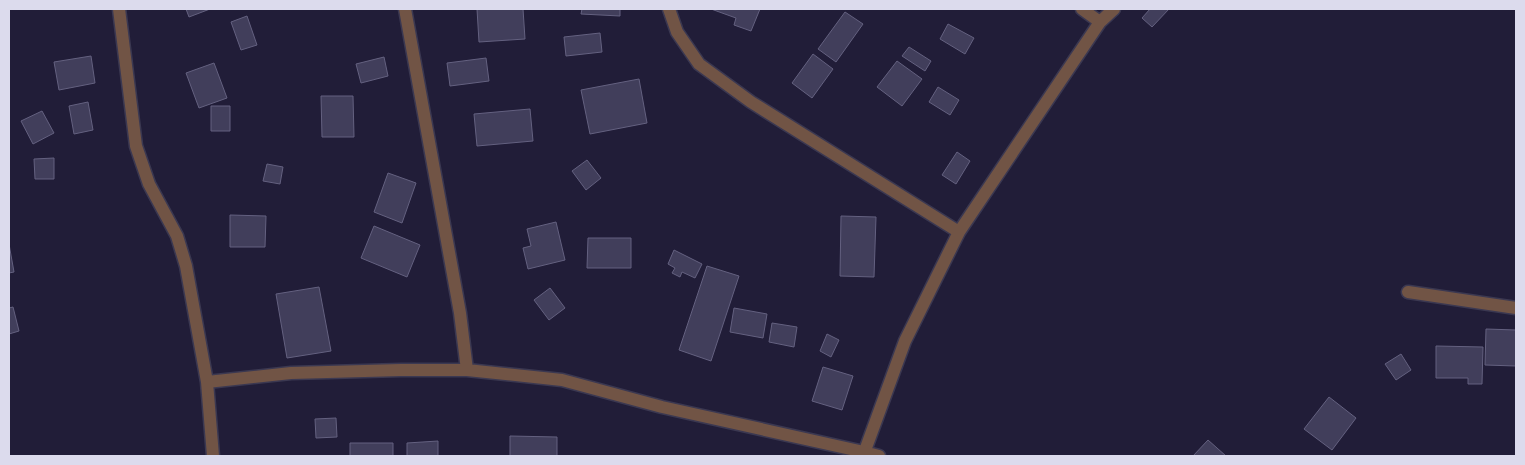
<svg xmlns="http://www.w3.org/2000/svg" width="1525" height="465" font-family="Commissioner,sans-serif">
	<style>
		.building { fill: #413e5b; stroke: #646180 }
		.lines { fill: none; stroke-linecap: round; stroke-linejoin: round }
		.minor-casing { stroke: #3b3851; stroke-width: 15 }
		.minor { stroke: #715445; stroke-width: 12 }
	</style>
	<rect width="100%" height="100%" fill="#211d38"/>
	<path class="building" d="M186 9H210L189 17Z
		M477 9H523L525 39 479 42Z
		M582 9H620V16L581 14Z
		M711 9H760L751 31 734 25 736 18Z
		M1150 9H1169L1152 27 1142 18Z
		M845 12 863 24 836 62 818 49Z
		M247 16 257 45 241 50 231 22Z
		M948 24 974 38 965 54 940 39Z
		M600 33 602 52 566 56 564 37Z
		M909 47 931 61 925 71 902 56Z
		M813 54 833 69 812 98 792 83Z
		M91 56 95 83 59 90 54 62Z
		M384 57 388 76 361 83 356 64Z
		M486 58 489 81 450 86 447 63Z
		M897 61 922 79 902 106 877 87Z
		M214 63 227 98 199 108 186 73Z
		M639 79 647 123 590 134 581 90Z
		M938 87 959 100 950 115 929 102Z
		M321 96H353L354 137H322Z
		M88 102 93 130 74 134 69 106Z
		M211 106H230V131H211Z
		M530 109 533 141 477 146 474 114Z
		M42 111 54 133 33 144 21 121Z
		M957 152 970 161 956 184 942 175Z
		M54 158V179H35L34 159Z
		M587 160 601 178 586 190 572 171Z
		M267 164 283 167 280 184 263 181Z
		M388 173 416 183 402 223 374 212Z
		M230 215 266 216 265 247H230Z
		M841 216 876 217 874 277 840 276Z
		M556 222 565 260 528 269 523 248 531 246 527 229Z
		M374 226 420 245 407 277 361 258Z
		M588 238H631V268H587Z
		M9 244 14 272 9 273Z
		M674 250 702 264 695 278 682 272 680 277 672 273 675 268 668 264Z
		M707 266 739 276 711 361 679 350Z
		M319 287 331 351 287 358 276 294Z
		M550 288 565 308 549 320 534 300Z
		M13 307 19 331 9 334V308Z
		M734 308 767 314 763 338 730 332Z
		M772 323 797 327 794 347 769 342Z
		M1486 329 1516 330V366L1485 365Z
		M827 334 839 340 831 357 820 351Z
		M1436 346 1483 347 1482 384H1468V378H1436Z
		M1401 354 1411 370 1396 380 1385 364Z
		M823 367 853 376 842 410 812 401Z
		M1329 397 1356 418 1332 450 1304 429Z
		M336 418 337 437 316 438 315 419Z
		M510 436 557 437V456H510Z
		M1208 440 1226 456H1193Z
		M438 441V456H407V443Z
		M350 443H393V456H350Z"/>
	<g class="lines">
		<g class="minor-casing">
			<path id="minor" d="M119 9 136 146 149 184 177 236 186 266 207 382 213 456
				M405 9 460 313 467 370
				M669 9 677 32 699 64 751 102 959 232
				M1082 9 1100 22
				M1408 292 1516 308
				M207 382 291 373 401 370H467L562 380 662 407 864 452 879 456
				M863 456 905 341 959 232 1100 22 1114 9"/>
		</g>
		<use href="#minor" class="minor"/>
	</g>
	<rect width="1525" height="465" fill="none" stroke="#dcdbed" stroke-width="20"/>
</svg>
